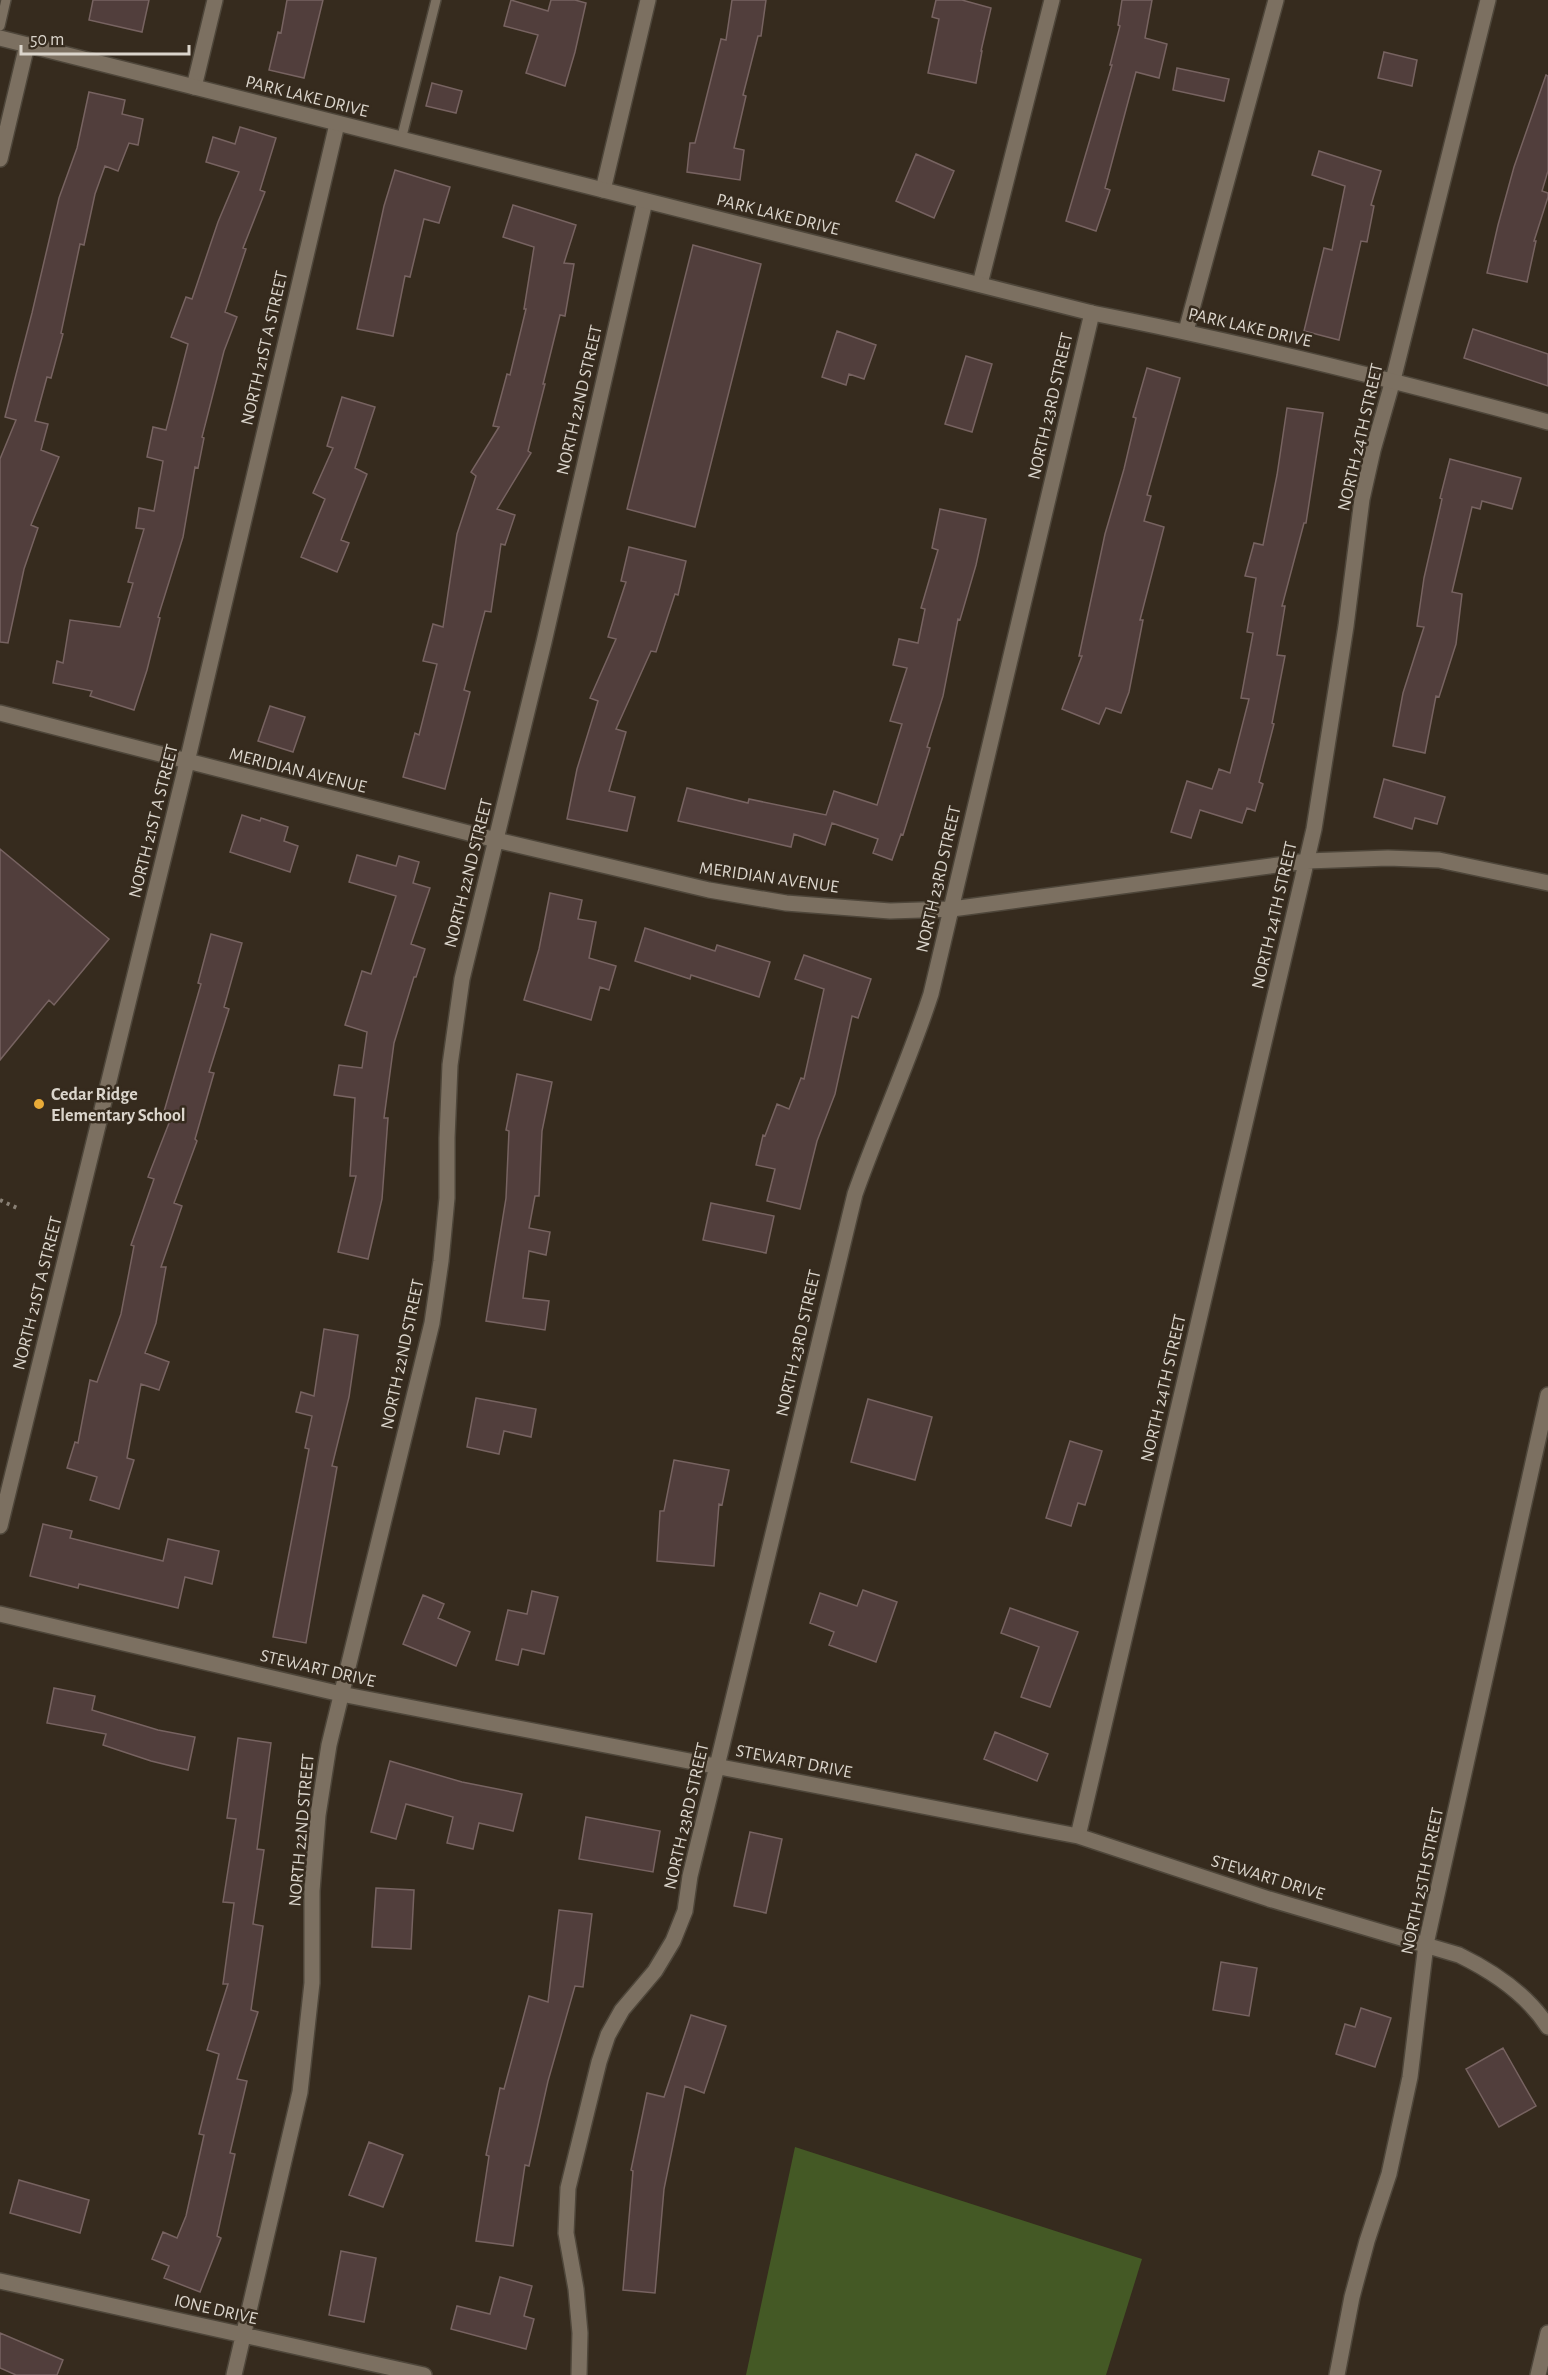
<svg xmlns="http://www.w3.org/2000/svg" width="1548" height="2375" font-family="'Alegreya Sans',sans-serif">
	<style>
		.green { fill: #445925 }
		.building { fill: #513e3c; stroke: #776361; stroke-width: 1.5 }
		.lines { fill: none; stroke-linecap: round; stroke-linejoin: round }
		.lane-casing { stroke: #4e463a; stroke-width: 12 }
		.street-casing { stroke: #4e463a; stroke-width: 18 }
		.secondary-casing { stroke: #4e463a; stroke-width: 18 }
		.path { stroke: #898075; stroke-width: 4; stroke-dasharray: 3 4.5; stroke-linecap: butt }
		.lane { stroke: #7c7061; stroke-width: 9 }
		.street { stroke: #7c7061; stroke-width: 15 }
		.secondary { stroke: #7c7061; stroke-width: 15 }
		.poi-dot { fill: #e9ab38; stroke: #362b1e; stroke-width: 2 }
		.labels { text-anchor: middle; stroke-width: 5; stroke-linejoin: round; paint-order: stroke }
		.street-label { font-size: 18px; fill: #dbd5cc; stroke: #362b1e }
		.poi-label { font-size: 18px; font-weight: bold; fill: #dbd5cc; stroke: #362b1e; text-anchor: start }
	</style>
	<rect width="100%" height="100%" fill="#362b1e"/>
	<path class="green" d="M795 2147 1142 2259 1106 2375H746Z"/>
	<path class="building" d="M93 0H149L142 32 89 20Z
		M287 0H323L304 78 269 70 278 32 281 33Z
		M511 0 548 11 551 0H575L586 3 575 52 565 86 526 73 538 35 504 26Z
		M732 0H766L761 36H758L743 95 746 96 734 148 744 150 740 180 687 172 690 143H695L721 39 726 40Z
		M936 0H962L991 8 981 51H982L976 83 928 73 939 19 932 17Z
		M1122 0H1152L1145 38 1167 44 1159 78 1136 72 1105 188 1110 190 1096 231 1066 221 1112 65H1110L1120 26 1118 25Z
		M1384 52 1417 60 1412 86 1378 78Z
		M1177 68 1229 79 1224 101 1173 90Z
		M1546 75 1548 76V171L1542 191 1548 193V197L1534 241H1536L1527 282 1487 273 1498 225 1514 167Z
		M432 83 462 91 456 113 426 106Z
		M89 92 125 100 122 114 143 119 138 145 129 143 118 171 105 166 95 194 84 245 80 244 61 333 63 334 51 378 47 377 35 421 48 424 41 450 59 457 31 525 38 528 24 569 8 643 0 642V459L16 420 5 417 32 313 59 198 77 148Z
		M240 127 276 138 260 190 265 192 243 248 246 249 225 312 237 317 224 351 202 437 204 438 198 468 195 467 183 537 158 617 160 618 147 670 134 710 90 696 92 691 53 683 57 661 63 663 70 620 120 627 133 583 128 582 144 529 136 528 139 508 154 511 163 461 147 457 153 427 166 430 188 344 171 337 186 297 192 299 218 222 239 172 206 162 213 137 235 144Z
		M1319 151 1381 171 1371 205 1374 206 1367 242 1361 241 1339 340 1304 331 1324 248 1332 250 1345 186 1312 175Z
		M916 154 954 171 934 218 896 201Z
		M395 170 450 187 439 223 424 219 410 277 405 276 393 336 357 329 384 206Z
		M513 205 576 225 564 263 574 264 565 316 560 315 543 384H545L528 451 531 453 497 509 515 515 505 545 501 544 491 612 485 611 464 690 470 692 445 789 403 777 415 733 419 735 437 664 423 661 433 624 443 627 457 534 476 476 471 472 499 427 493 426 507 374 510 375 526 309H524L534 247 503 237Z
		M693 245 761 264 695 527 627 509Z
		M1473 329 1548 354V386L1464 358Z
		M837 331 876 345 864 379 849 374 846 385 822 377Z
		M966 356 992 364 972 432 945 424Z
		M1147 368 1180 378 1147 495 1151 496 1144 521 1164 527 1140 620H1143L1129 692 1121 713 1106 708 1099 724 1062 709 1082 656H1079L1105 534 1124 469 1136 418 1133 417Z
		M342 397 375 407 355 468 367 474 341 540 349 543 337 572 301 557 325 499 313 493 333 448 327 446Z
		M1287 408 1323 413 1306 523H1304L1282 606H1285L1277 655 1285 656 1272 723 1274 724 1259 782 1263 784 1255 811 1247 808 1242 823 1200 810 1191 838 1171 832 1187 781 1212 789 1219 769 1230 773 1249 699 1241 698 1253 633 1247 632 1256 578 1245 576 1254 543 1263 545 1277 475Z
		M1450 459 1521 478 1512 509 1482 501 1480 509 1472 507 1452 592 1462 594 1456 644 1439 697 1436 696 1425 753 1393 746 1403 693 1424 627 1417 626 1424 578 1442 499 1440 498Z
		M940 509 986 519 976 565 960 620 958 619 943 696 927 747 930 748 903 835 901 834 892 860 873 853 878 839 832 823 825 845 794 834 791 847 678 821 687 788 748 803 749 799 826 815 834 791 877 805 902 724 890 721 907 668 893 665 899 639 918 643 925 609 921 608 938 550 932 548Z
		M629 547 686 561 678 595 675 594 656 652 651 651 616 729 626 732 609 791 635 797 627 831 567 819 577 769 598 701 590 698 616 639 608 637 626 582 621 581Z
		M270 706 305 717 293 752 258 741Z
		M1384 779 1445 797 1437 824 1415 818 1412 829 1374 817Z
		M242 815 260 821 261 818 288 827 284 841 298 846 290 872 230 852Z
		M0 849 109 939 54 1005 49 1000 0 1060Z
		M357 855 396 866 399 856 419 862 413 883 430 888 411 944 425 949 416 977H414L394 1043 384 1118H388L382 1199 368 1259 338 1252 356 1176H350L355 1098 334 1095 339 1065 362 1068 367 1032 345 1025 362 971 371 974 396 896 349 882Z
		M550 893 582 900 578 919 596 922 589 958 616 966 609 990 600 987 591 1020 524 1000 539 949Z
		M645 928 715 951 717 945 770 962 759 997 691 975 690 979 635 961Z
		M211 934 242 943 224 1007 229 1009 209 1072 214 1073 195 1139 197 1141 174 1203 182 1206 161 1267H166L156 1323 145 1353 169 1362 159 1390 141 1384 127 1458 134 1460 119 1509 90 1500 97 1477 67 1468 75 1442 78 1443 90 1380 97 1382 121 1314 134 1246 131 1245 154 1179 148 1177 171 1118 163 1115 201 984 198 983Z
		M804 955 871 979 858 1018 852 1016 835 1094 817 1141 800 1209 767 1201 775 1169 756 1165 763 1135 765 1136 777 1104 789 1109 801 1078 804 1079 824 989 795 979Z
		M517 1074 552 1082 542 1131 539 1196H535L529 1228 550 1232 546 1255 529 1251 523 1298 549 1301 545 1330 486 1321 506 1198 509 1131 506 1130Z
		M711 1203 774 1216 766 1253 703 1240Z
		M324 1329 358 1335 349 1397 332 1466 337 1467 306 1643 273 1637 309 1449 305 1448 312 1416 296 1412 301 1392 314 1396Z
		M476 1398 536 1409 531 1437 504 1431 499 1454 467 1447Z
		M868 1399 932 1417 915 1480 851 1462Z
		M1070 1441 1102 1451 1085 1505 1078 1503 1071 1526 1046 1518Z
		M674 1460 729 1470 722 1505 719 1504 714 1566 657 1561 660 1511H664Z
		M43 1524 72 1531 70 1538 163 1561 168 1539 219 1551 212 1584 185 1577 178 1608 79 1584 78 1588 30 1576Z
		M863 1590 897 1602 876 1662 829 1645 834 1632 810 1623 820 1593 857 1606Z
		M532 1591 558 1597 544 1654 522 1649 518 1665 496 1660 508 1610 527 1614Z
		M423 1595 444 1604 438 1618 470 1632 456 1666 403 1644Z
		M1010 1608 1078 1632 1050 1707 1021 1697 1039 1647 1001 1633Z
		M54 1688 95 1696 92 1710 158 1730 195 1737 188 1770 151 1761 103 1745 106 1734 47 1723Z
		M995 1732 1048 1754 1037 1781 984 1759Z
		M238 1738 271 1743 257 1849 264 1850 253 1924 263 1926 251 2010 258 2012 237 2079 247 2081 230 2153 235 2154 217 2236 221 2238 200 2292 164 2278 169 2266 152 2259 163 2232 177 2238 186 2216 204 2135 199 2134 219 2054 207 2050 228 1984H223L234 1903 223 1902 236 1819 227 1818Z
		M390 1761 462 1782 522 1794 513 1831 479 1823 473 1849 447 1843 453 1817 406 1804 396 1839 371 1832Z
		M586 1817 660 1831 653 1872 579 1859Z
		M750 1832 782 1839 766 1913 734 1906Z
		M376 1888 414 1890 411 1949 372 1947Z
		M559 1910 592 1914 583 1987 575 1986 548 2081 529 2166 525 2165 513 2246 476 2241 489 2156 486 2155 500 2088 504 2089 529 1996 548 2002Z
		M1221 1962 1257 1968 1249 2016 1213 2010Z
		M1361 2008 1391 2018 1375 2067 1336 2054 1345 2024 1355 2027Z
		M691 2015 726 2026 704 2093 685 2086 664 2189 655 2293 623 2290 633 2171 631 2170 647 2093 664 2097Z
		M1503 2048 1536 2106 1499 2127 1466 2069Z
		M369 2142 403 2155 383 2207 349 2195Z
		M19 2180 89 2200 80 2233 10 2213Z
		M341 2251 376 2258 364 2322 329 2315Z
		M500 2277 532 2286 524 2316 534 2319 526 2349 451 2329 457 2306 490 2314Z
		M0 2333 63 2360 57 2375H16L0 2368Z"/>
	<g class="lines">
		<g class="lane-casing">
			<path id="lane" d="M0 26 6 0
				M401 140 436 0"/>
		</g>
		<g class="street-casing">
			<path id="street" d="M194 87 215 0
				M0 159 27 45
				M603 190 648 0
				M980 284 1052 0
				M1186 331 1276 0
				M0 713 496 840 709 890 786 903 890 911 952 909 1307 861 1388 858 1439 860 1548 883
				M0 1526 187 762 337 124
				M0 1614 341 1694 1078 1836 1269 1899 1459 1955C1494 1972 1527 1994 1548 2027
				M1078 1836 1314 829 1346 626 1362 499 1373 450 1393 380 1488 0
				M0 2281 424 2375
				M234 2375 300 2092 312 1983V1891L318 1815 329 1745 432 1323 441 1261 447 1198V1138L450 1065 462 979 544 642 645 201
				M579 2375 580 2333 576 2289 566 2233 568 2188 599 2062 608 2035 622 2010 655 1971 673 1941 685 1911 690 1876 717 1766 855 1194C879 1126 909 1062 931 994L1092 313
				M1337 2375 1352 2297 1367 2241 1389 2174 1410 2077 1426 1944 1548 1395
				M1538 2375 1548 2333"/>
		</g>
		<g class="secondary-casing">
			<path id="secondary" d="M0 38 1092 313C1246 343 1397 381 1548 422"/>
		</g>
		<path class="path" d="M0 1200 17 1208"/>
		<use href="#lane" class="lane"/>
		<use href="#street" class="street"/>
		<use href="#secondary" class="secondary"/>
	</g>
	<circle class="poi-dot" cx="39" cy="1104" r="6"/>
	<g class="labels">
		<g class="street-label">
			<text transform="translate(307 96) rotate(14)" y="6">PARK LAKE DRIVE</text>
			<text transform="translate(778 214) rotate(14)" y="6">PARK LAKE DRIVE</text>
			<text transform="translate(1250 327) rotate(13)" y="6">PARK LAKE DRIVE</text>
			<text transform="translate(264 348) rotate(-77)" y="6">NORTH 21ST A STREET</text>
			<text transform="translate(579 400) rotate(-77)" y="6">NORTH 22ND STREET</text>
			<text transform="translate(1050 406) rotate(-77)" y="6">NORTH 23RD STREET</text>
			<text transform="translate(1360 437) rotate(-77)" y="6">NORTH 24TH STREET</text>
			<text transform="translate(298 770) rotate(14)" y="6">MERIDIAN AVENUE</text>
			<text transform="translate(153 821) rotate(-76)" y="6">NORTH 21ST A STREET</text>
			<text transform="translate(468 873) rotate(-76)" y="6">NORTH 22ND STREET</text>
			<text transform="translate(769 877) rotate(8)" y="6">MERIDIAN AVENUE</text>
			<text transform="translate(938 879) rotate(-77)" y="6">NORTH 23RD STREET</text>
			<text transform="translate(1274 915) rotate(-77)" y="6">NORTH 24TH STREET</text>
			<text transform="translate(37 1293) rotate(-76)" y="6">NORTH 21ST A STREET</text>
			<text transform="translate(798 1343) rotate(-77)" y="6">NORTH 23RD STREET</text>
			<text transform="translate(402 1354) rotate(-78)" y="6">NORTH 22ND STREET</text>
			<text transform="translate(1163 1388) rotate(-77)" y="6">NORTH 24TH STREET</text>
			<text transform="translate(318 1668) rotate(13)" y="6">STEWART DRIVE</text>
			<text transform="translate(794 1761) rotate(11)" y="6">STEWART DRIVE</text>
			<text transform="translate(686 1816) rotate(-77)" y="6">NORTH 23RD STREET</text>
			<text transform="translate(301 1830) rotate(-85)" y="6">NORTH 22ND STREET</text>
			<text transform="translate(1268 1877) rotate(17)" y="6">STEWART DRIVE</text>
			<text transform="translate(1422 1881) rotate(-78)" y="6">NORTH 25TH STREET</text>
			<text transform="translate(216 2309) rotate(13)" y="6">IONE DRIVE</text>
		</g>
		<g class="poi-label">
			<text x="51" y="1100">Cedar Ridge<tspan x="51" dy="21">Elementary School</tspan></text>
		</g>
	</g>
	<path d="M21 45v9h168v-9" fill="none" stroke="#dbd5cc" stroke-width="3"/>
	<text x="30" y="45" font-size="18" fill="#dbd5cc" stroke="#362b1e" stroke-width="4.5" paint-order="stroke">50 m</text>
</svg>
